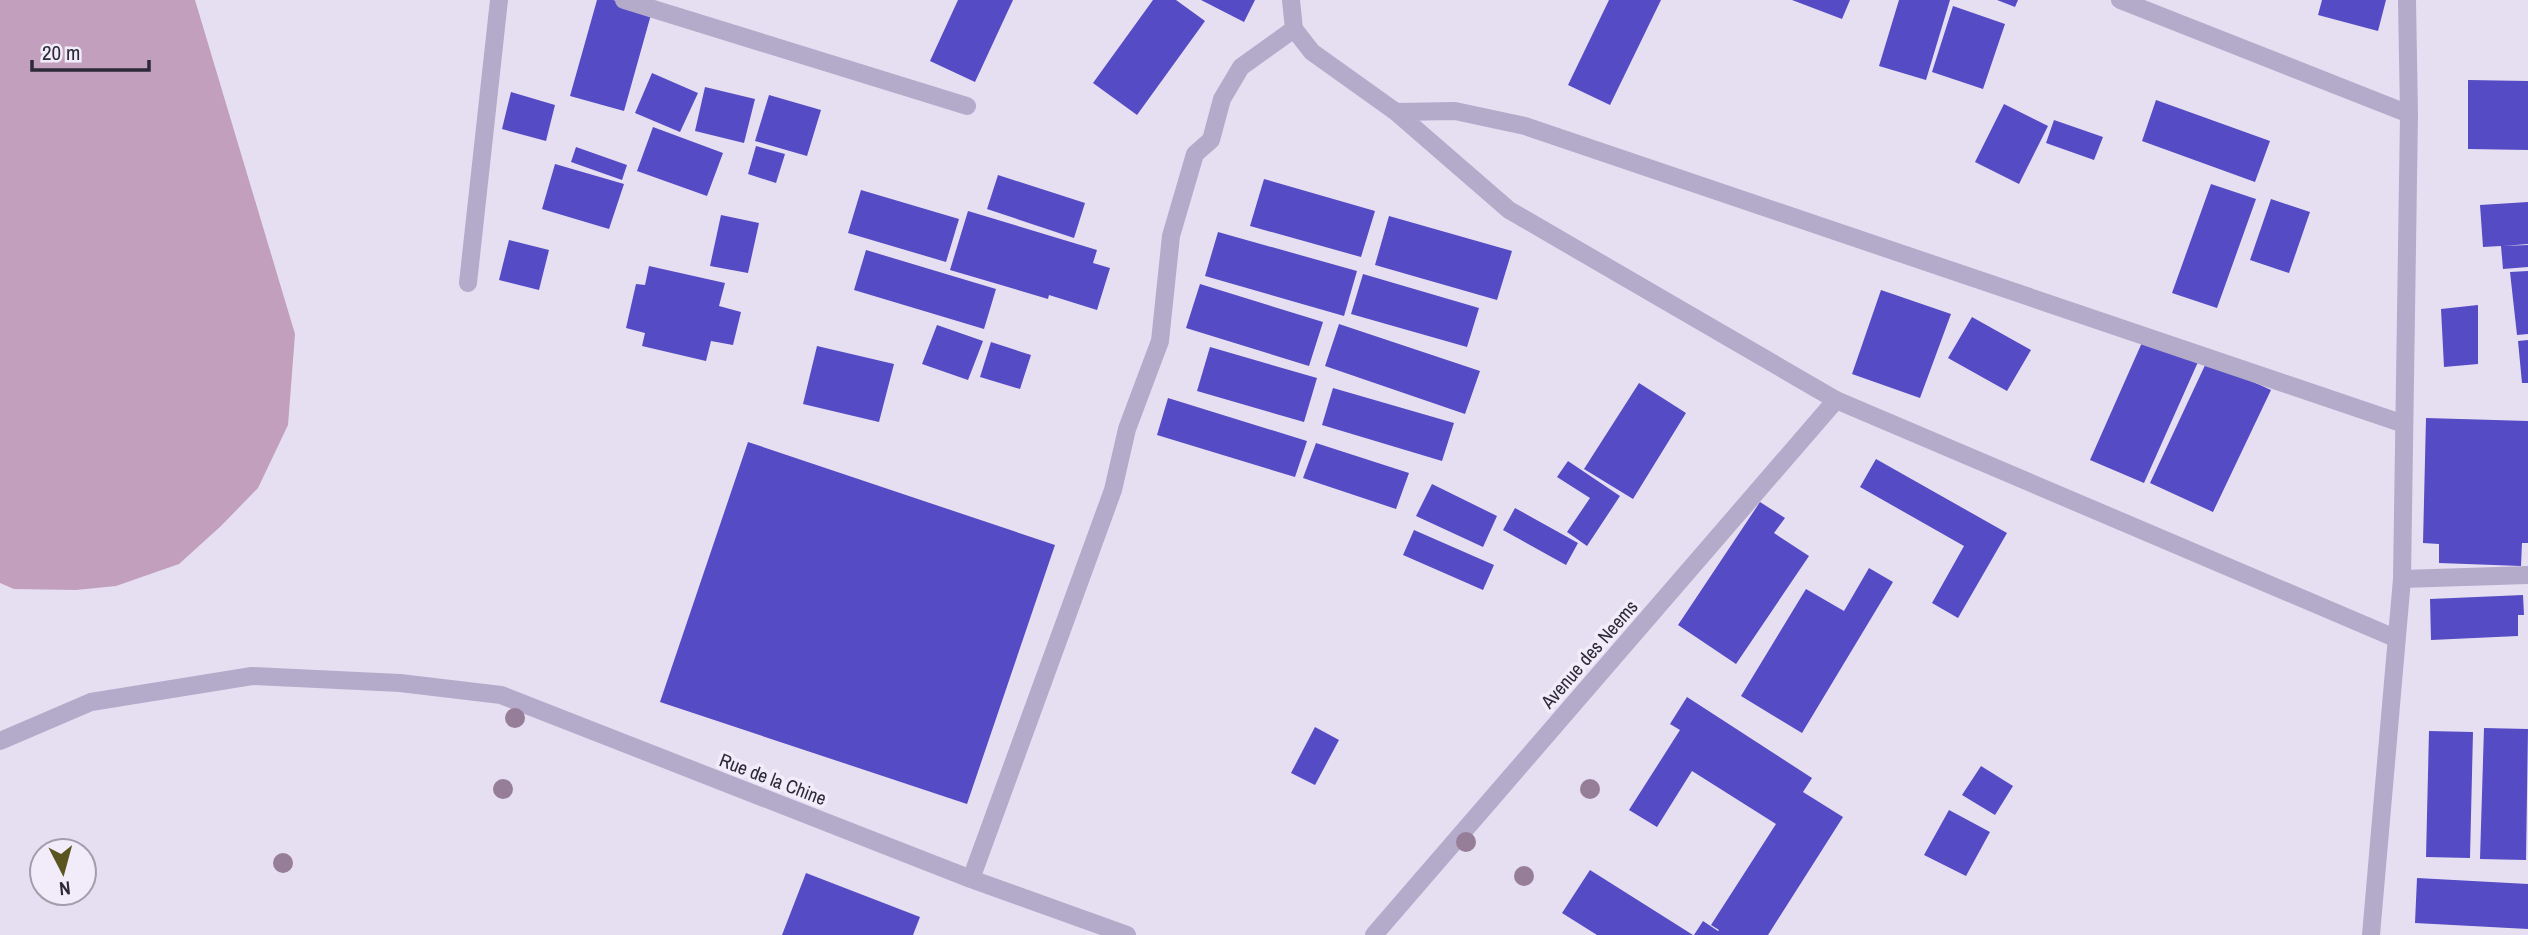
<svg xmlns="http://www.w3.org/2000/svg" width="2528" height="935" font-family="'Archivo Narrow',sans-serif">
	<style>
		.green { fill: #c29fbc }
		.building { fill: #554bc4 }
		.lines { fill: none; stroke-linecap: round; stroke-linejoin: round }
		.lane { stroke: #b4abcb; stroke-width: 18 }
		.street { stroke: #b4abcb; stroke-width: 18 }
		.tree { fill: #977e98 }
		.labels { text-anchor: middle; stroke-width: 7; stroke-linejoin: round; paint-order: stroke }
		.street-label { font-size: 19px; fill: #2c2a38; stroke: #f1ebfa }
	</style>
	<rect width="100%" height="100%" fill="#e6dff2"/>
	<path class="green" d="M0 0H195L295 334 288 425 258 488 221 526 179 564 116 586 76 590 14 589 0 583Z"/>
	<path class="building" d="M597 0H613L652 11 624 111 570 96Z
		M958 0H1013L975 82 930 61Z
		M1153 0H1176L1205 21 1137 115 1093 83Z
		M1201 0H1255L1244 22Z
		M1609 0H1661L1610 105 1568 85Z
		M1792 0H1850L1842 19Z
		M1899 0H1950L1926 80 1879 66Z
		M1997 0H2018L2015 7Z
		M2322 0H2386L2378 31 2318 15Z
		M1953 6 2005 24 1983 89 1932 72Z
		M652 73 698 93 680 132 635 113Z
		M2468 80 2528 81V150L2468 149Z
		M705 87 755 99 744 143 695 131Z
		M511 92 555 105 546 141 502 129Z
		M769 95 821 110 807 156 755 141Z
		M2156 100 2270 141 2255 182 2142 141Z
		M2004 104 2048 126 2019 184 1975 162Z
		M2054 120 2103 137 2094 160 2046 143Z
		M653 127 723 153 707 196 637 171Z
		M756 146 785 154 776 183 748 174Z
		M576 147 627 165 622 180 571 162Z
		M555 164 624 184 609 229 542 209Z
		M998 175 1085 203 1074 238 987 209Z
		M1264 179 1375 211 1361 257 1250 226Z
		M2211 184 2256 199 2217 308 2172 293Z
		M861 190 959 219 946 262 848 233Z
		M2271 199 2310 212 2289 273 2250 260Z
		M2528 202V244L2503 246 2528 245V267L2503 269 2501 246 2483 247 2480 205Z
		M968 211 1097 250 1093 263 1110 268 1097 310 1049 295 1048 299 950 270Z
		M721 215 759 223 748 273 710 266Z
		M1389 216 1512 251 1497 300 1375 265Z
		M1218 232 1357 271 1344 316 1205 276Z
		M509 240 549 250 539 290 499 280Z
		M866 250 996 289 984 329 854 290Z
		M649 266 725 283 719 306 741 312 733 345 711 341 706 361 642 346 645 333 626 328 636 284 645 285Z
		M2528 271V334L2517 335 2510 272Z
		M1363 274 1479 308 1467 347 1351 314Z
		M1200 284 1323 322 1309 366 1186 328Z
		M1881 290 1951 314 1920 398 1852 374Z
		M2478 305V364L2444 367 2441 309Z
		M1972 317 2031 350 2007 391 1948 358Z
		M1339 324 1480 371 1465 414 1325 366Z
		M937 325 983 341 968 380 922 364Z
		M2144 338 2198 362 2144 483 2090 460Z
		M2528 340V383H2522L2518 341Z
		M991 342 1031 355 1020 389 980 377Z
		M817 346 894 364 879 422 803 404Z
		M1210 347 1317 378 1304 422 1197 391Z
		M2207 361 2271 390 2213 512 2150 483Z
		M1639 383 1686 413 1633 499 1584 469Z
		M1333 388 1454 423 1442 461 1322 425Z
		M1168 398 1307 441 1295 477 1157 435Z
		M2426 418 2528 421V543H2522L2521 566 2439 563V544L2423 543Z
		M748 442 1055 545 967 804 660 702Z
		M1316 443 1409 473 1396 509 1303 478Z
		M1876 459 2007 533 1958 618 1932 603 1964 546 1860 487Z
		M1568 461 1620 496 1587 546 1567 532 1590 498 1557 477Z
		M1432 484 1497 516 1483 547 1416 516Z
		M1760 502 1785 518 1774 533 1809 556 1736 664 1678 625Z
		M1515 508 1578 543 1566 565 1503 530Z
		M1414 530 1494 565 1483 590 1403 555Z
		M1869 568 1893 582 1802 733 1741 696 1806 589 1844 611Z
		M2523 595 2524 615H2518V636L2431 640 2430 599Z
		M1687 697 1812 778 1803 792 1843 817 1768 935H1694L1703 921 1718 931 1719 930 1711 925 1776 824 1692 771 1657 827 1629 810 1680 730 1670 724Z
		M1315 727 1339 740 1315 785 1291 773Z
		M2484 728 2528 729 2526 860 2480 859Z
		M2429 731 2473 732 2470 858 2426 857Z
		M1981 766 2013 786 1995 815 1962 795Z
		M1949 810 1990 832 1966 876 1924 855Z
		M1590 870 1693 935H1597L1562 913Z
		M806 873 920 917 913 935H782Z
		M2417 878 2528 884V929L2415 923Z"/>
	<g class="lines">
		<path class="lane" d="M0 741 91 702 252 676 400 683 501 695 971 879 1127 935
			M971 879 1113 490 1127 429 1160 341 1171 236 1195 154 1211 140 1222 99 1241 67 1294 29
			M1374 935 1836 400"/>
		<path class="street" d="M624 0 967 106
			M1291 0 1294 29 1312 52 1396 112 1509 210 1836 400 2395 638
			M2120 0 2409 114
			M1396 112 1455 111 1525 126 2404 424
			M468 283 499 0
			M2402 579 2528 575
			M2371 935 2402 579 2409 114 2407 0"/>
	</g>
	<g class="tree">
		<circle cx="515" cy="718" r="10"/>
		<circle cx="503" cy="789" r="10"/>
		<circle cx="1590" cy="789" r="10"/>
		<circle cx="1466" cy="842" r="10"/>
		<circle cx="283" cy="863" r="10"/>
		<circle cx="1524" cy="876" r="10"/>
	</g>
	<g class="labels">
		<g class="street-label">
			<text transform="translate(1589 654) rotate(-49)" y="7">Avenue des Neems</text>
			<text transform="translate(773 779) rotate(21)" y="7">Rue de la Chine</text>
		</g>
	</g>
	<g transform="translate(63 872) rotate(174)"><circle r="33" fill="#f1ebfa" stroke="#a29eac" stroke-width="2"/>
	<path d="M0-5L12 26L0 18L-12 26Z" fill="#5a5420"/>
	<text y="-10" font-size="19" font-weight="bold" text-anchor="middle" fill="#2c2a38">N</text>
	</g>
	<path d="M32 60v10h117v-10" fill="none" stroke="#2c2a38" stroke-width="3.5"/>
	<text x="42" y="60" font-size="21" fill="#2c2a38" stroke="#f1ebfa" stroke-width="5" paint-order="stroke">20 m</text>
</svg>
